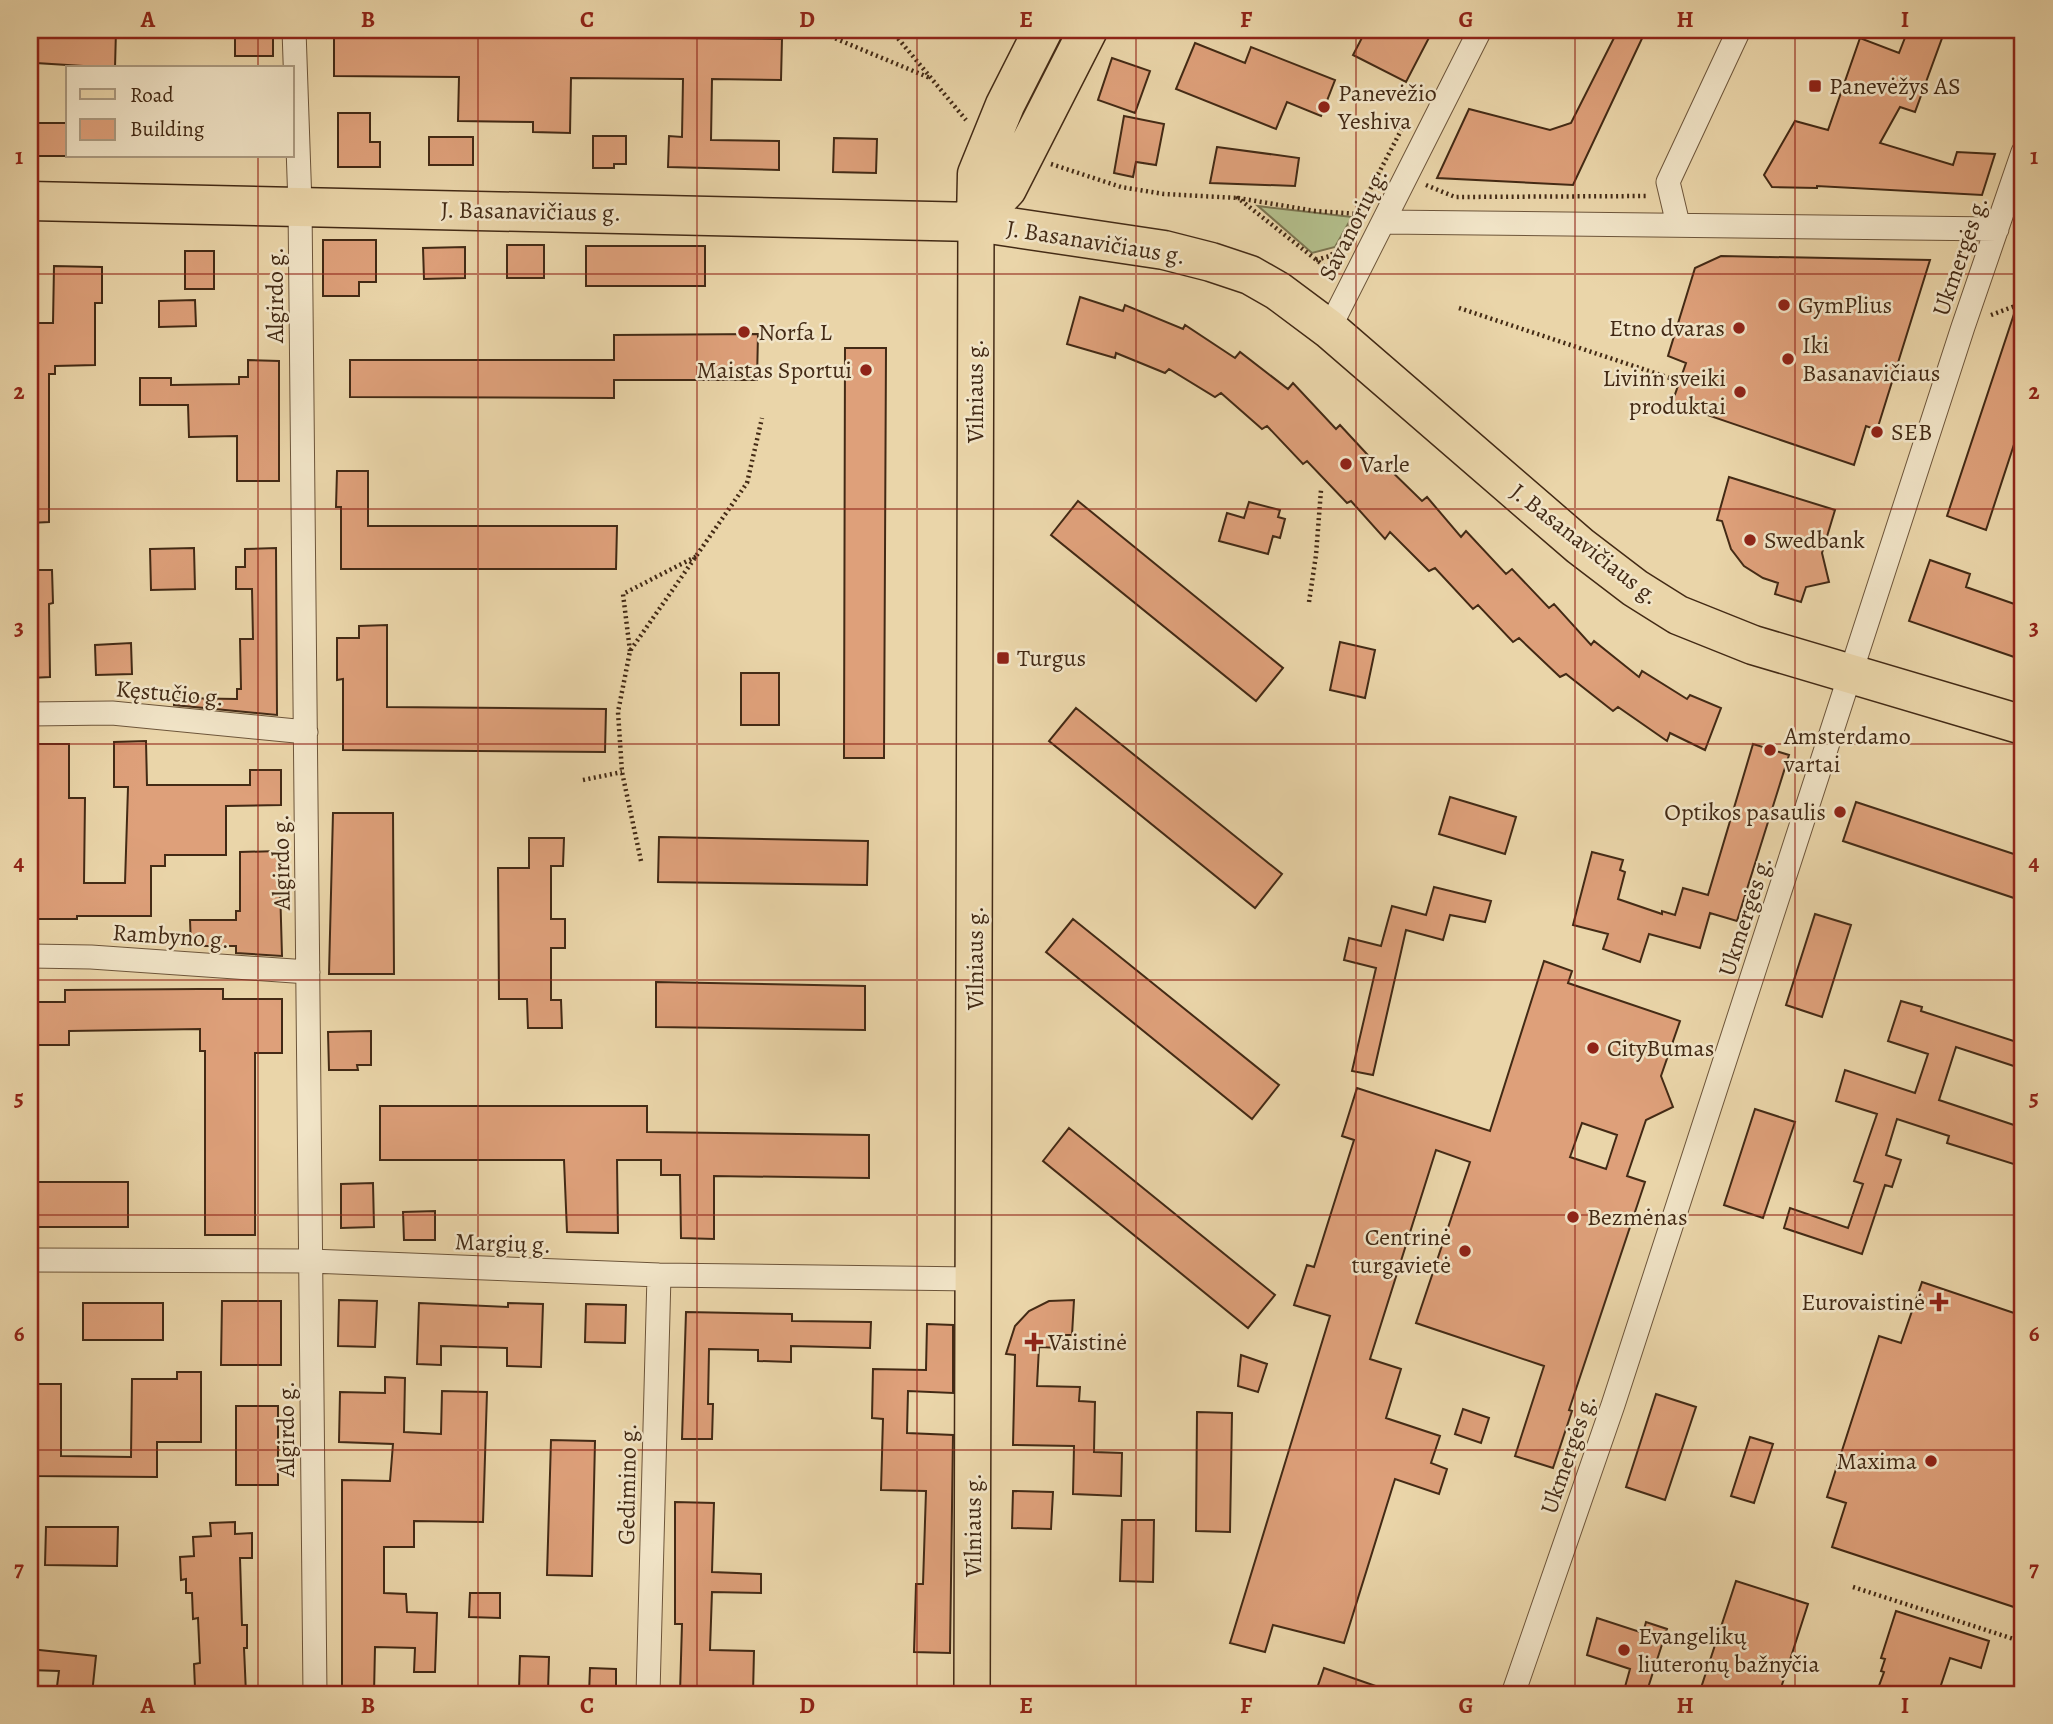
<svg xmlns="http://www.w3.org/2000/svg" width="2053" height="1724" font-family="Alegreya,serif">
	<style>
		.green { fill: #b3be8b; stroke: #7b7450; stroke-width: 2 }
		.building { fill: #dea07a; stroke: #432a15; stroke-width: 2; fill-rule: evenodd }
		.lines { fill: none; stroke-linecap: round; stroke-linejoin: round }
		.street-casing { stroke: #6d553a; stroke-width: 25 }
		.primary-casing { stroke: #432a15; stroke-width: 38 }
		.highway-casing { stroke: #432a15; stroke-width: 41 }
		.path { stroke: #432a15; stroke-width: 4.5; stroke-dasharray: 2 3.5; stroke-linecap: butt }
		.street { stroke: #f1e4c7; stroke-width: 23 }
		.primary { stroke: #ead5a9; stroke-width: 35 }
		.highway { stroke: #ead5a9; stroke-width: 38 }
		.grid { fill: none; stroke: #8f2418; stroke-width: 2; stroke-opacity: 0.55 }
		.poi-dot { fill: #8f2418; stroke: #f1e4c7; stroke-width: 2.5 }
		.labels { text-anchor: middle; stroke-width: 5; stroke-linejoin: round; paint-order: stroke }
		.poi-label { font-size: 24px; fill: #432a15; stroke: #f1e4c7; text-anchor: start }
		.street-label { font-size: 24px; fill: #432a15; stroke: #f1e4c7 }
		.neatline { fill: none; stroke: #8f2418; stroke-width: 2.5 }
		.grid-label { font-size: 23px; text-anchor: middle; font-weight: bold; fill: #8f2418 }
	</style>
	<rect width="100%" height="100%" fill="#ead5a9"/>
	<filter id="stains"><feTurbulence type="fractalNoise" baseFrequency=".00286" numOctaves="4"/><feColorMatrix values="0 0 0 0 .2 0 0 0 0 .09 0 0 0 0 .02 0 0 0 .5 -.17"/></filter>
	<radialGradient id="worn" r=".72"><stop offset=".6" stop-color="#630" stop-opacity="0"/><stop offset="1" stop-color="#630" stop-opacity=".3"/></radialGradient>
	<path class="green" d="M1258 206 1352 217 1335 247 1312 253Z"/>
	<path class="building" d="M36 30H116L115 68 36 63Z
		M235 30H273V56H235Z
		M1366 30H1433L1406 82 1353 55Z
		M1618 30H1646L1573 185 1437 178 1469 109 1550 130 1571 123Z
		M1908 30H1945L1915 112 1900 107 1880 143 1953 165 1957 152 1995 154 1982 195 1817 186V188L1772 187 1764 175 1795 121 1828 130 1860 38 1899 53Z
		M334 35 782 39 781 80 712 79 711 140 779 141V170L668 167 669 136 682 137 683 79 571 78 570 133 533 132V122L458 121 459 77 334 76Z
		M1195 43 1245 63 1251 47 1335 80 1321 116 1287 102 1276 129 1176 89Z
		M1112 58 1150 71 1135 113 1098 100Z
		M338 113H370V142H380V167H338Z
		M1124 116 1164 124 1156 165 1136 162 1133 177 1114 173Z
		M36 123H68V156H36Z
		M593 136H626V164H614V168H593Z
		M429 137H473V165H429Z
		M834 138 877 139 876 173 833 172Z
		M1217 147 1299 158 1295 186 1210 183Z
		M323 240H376V282H359V296H323Z
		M507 245H544V278H507Z
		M586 246H705V286H586Z
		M465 247V278L424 279 423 248Z
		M185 251H214V289H185Z
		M1721 256 1930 260 1877 430 1866 426 1854 465 1672 403 1686 363 1668 356 1695 268Z
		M54 266 102 267V303H95V365L55 366V374H49V522L30 523V323H53Z
		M2020 296 2023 297V417L1986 530 1947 516Z
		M1080 297 1123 311 1125 305 1183 329 1185 325 1235 358 1240 352 1288 389 1293 383 1336 429 1340 425 1378 466 1382 462 1422 501 1427 497 1461 537 1466 531 1506 574 1512 569 1549 608 1554 604 1591 645 1594 641 1639 677 1642 671 1687 699 1690 695 1721 708 1705 750 1670 733 1667 741 1618 707 1613 711 1566 674 1560 677 1519 638 1513 642 1478 605 1473 609 1435 568 1429 571 1390 532 1385 539 1351 501 1347 503 1307 461 1303 464 1267 426 1262 429 1221 393 1215 397 1169 369 1165 373 1116 353 1115 358 1067 344Z
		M195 300 196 326 159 327V301Z
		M758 334 757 380H614V398L350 397V360H614V335Z
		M845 348H886L884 758H844Z
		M248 360 279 361V481H237V436L189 437 188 405H140V378H171V385L239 384V377H248Z
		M337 471H368V526H617L616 569H341V507H336Z
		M1729 477 1835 510 1822 553 1829 582 1806 587 1801 602 1775 594 1778 583 1763 578 1744 566 1731 549 1722 521 1717 520Z
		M1078 501 1283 668 1256 701 1051 535Z
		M1249 502 1280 510 1278 517 1285 519 1280 538 1273 536 1268 554 1219 541 1227 513 1244 518Z
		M194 548 195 589 151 590 150 549Z
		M276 548 277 715 174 705V698L237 699V689H241L240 639H253L252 589H236V567H245V549Z
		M1930 560 1970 574 1966 587 2023 607V660L1909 621Z
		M30 570H52L53 603 49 604 50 677 30 678Z
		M387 625V707L606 709 605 752 343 750V679L337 680V638H359V626Z
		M1340 642 1375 650 1365 698 1330 690Z
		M131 643 132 674 96 675 95 645Z
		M741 673H779V725H741Z
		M1076 708 1282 874 1255 908 1049 741Z
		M146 741 147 785H250V770H281V805L226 806V855H165V866H151V916H77V919H37L36 787H30V744H69V798H85L84 883H125L128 787H114V742Z
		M1753 744 1789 755 1737 921 1710 913 1700 948 1649 934 1640 962 1603 949 1608 934 1573 925 1592 852 1623 860 1620 870 1625 872 1618 899 1662 914V911L1675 915 1683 888 1708 895Z
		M1450 797 1516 817 1505 854 1439 834Z
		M1856 802 2023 857V901L1843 841Z
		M333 813H393L394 974H329Z
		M659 837 868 841 867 885 658 882Z
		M529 838H564L563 866H551V919H565V948H551V1000H561L562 1028H528L527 999H499L498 868H529Z
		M279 851 282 956 236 953V946H191L190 920H236V911H240V852Z
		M1434 887 1491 901 1485 922 1450 915 1443 940 1406 930 1373 1075 1352 1071 1376 968 1344 960 1349 938 1381 946 1392 906 1426 915Z
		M1815 914 1851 925 1822 1017 1786 1005Z
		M1073 919 1279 1085 1252 1119 1046 952Z
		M1544 961 1572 971 1568 983 1680 1021 1661 1076 1673 1107 1646 1120 1627 1176 1645 1182 1569 1410 1572 1411 1553 1468 1515 1456 1544 1366 1416 1323 1470 1162 1436 1150 1370 1359 1401 1369 1386 1418 1440 1436 1431 1463 1447 1469 1439 1494 1395 1479 1344 1643 1273 1625 1265 1652 1230 1643 1330 1316 1294 1305 1307 1265 1314 1267 1354 1140 1342 1136 1357 1088 1490 1131ZM1582 1123 1617 1135 1606 1169 1570 1157Z
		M656 982 865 986V1030L656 1027Z
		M199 989H223V999H282V1053H255V1235H205V1051H200V1029L69 1031V1045H30V1002H65V990Z
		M1901 1001 1922 1007 1921 1011 2023 1044V1069L1956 1047 1939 1100 2023 1128V1167L1947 1143 1949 1136 1897 1119 1886 1155 1901 1160 1892 1187 1885 1185 1862 1254 1784 1228 1790 1208 1848 1228 1863 1184 1854 1181 1877 1114 1836 1101 1845 1070 1915 1093 1928 1054 1888 1041Z
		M371 1031V1065H357L358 1070H329L328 1032Z
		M380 1106H647V1132L869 1135V1178L714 1176V1239L681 1238 680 1175H661V1160H617L618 1233 567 1232 564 1160H380Z
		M1755 1109 1795 1122 1763 1218 1724 1205Z
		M1069 1128 1275 1295 1248 1328 1043 1161Z
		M30 1182H128V1227H30Z
		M373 1183 374 1227 341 1228V1184Z
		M435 1211V1240H404L403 1212Z
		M1922 1282 2023 1316V1610L1832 1547 1846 1503 1827 1497 1879 1336 1901 1343Z
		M339 1300 377 1301 375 1347 338 1346Z
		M1074 1300 1072 1335H1060V1348L1039 1347 1037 1386 1080 1387 1079 1401 1095 1402 1094 1452 1122 1453 1121 1496 1073 1494 1074 1446 1013 1445 1015 1355 1006 1354 1015 1326 1029 1311 1049 1301Z
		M222 1301H281V1365H221Z
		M83 1303H163V1340H83Z
		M419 1303 508 1307V1303L543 1304 541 1367 507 1366V1348L441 1346V1365L417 1364Z
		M586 1304 626 1305 625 1343 585 1342Z
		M686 1312 792 1314V1321L871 1322 870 1348 791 1346V1362L758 1361V1350L709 1349 708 1404H713L712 1439H682Z
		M927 1324 953 1325V1393L908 1391 907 1433 953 1435 950 1653 914 1652 916 1584H923L926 1491 881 1490 883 1419 872 1418 873 1369 926 1370Z
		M1241 1355 1267 1364 1258 1392 1238 1386Z
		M177 1372H201V1442H157V1477L32 1476 30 1384H61V1456L131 1457 132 1379H177Z
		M385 1377 405 1378 404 1432 441 1434 442 1391 487 1392 483 1522 414 1521V1547H384V1593L406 1594 407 1612 437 1613 435 1672H414L415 1648 375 1647 374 1694H342V1480L390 1481 393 1444 339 1442 340 1392 385 1393Z
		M1656 1394 1696 1407 1665 1500 1626 1487Z
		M236 1406H278V1485H236Z
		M1463 1409 1489 1418 1481 1443 1455 1434Z
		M1197 1412 1232 1413 1230 1532 1196 1531Z
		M1750 1437 1773 1444 1754 1503 1731 1496Z
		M551 1440 595 1441 592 1576 547 1575Z
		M1013 1491 1053 1492 1051 1529 1012 1528Z
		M675 1502 714 1503 712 1572 761 1574V1593L712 1592 710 1650 754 1651 753 1694 680 1693 682 1624H675Z
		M1122 1520H1154L1153 1582 1120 1581Z
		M235 1522V1534L252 1533V1558H240L242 1625H247V1648H244L246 1694H202V1688H195L194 1664 200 1663 198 1618 193 1619 192 1593H186V1579L181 1580 180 1557 194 1556 193 1537 211 1536 210 1523Z
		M46 1527H118L117 1566 45 1565Z
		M1736 1581 1808 1604 1779 1694H1699Z
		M470 1593H500V1618L469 1617Z
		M1896 1611 1989 1641 1981 1668 1950 1658 1938 1694H1876L1884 1672 1881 1671 1885 1659 1881 1658Z
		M1597 1618 1643 1633 1646 1622 1667 1629 1646 1694H1623L1630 1669 1587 1655Z
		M30 1649 96 1656 92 1694H56L59 1671 30 1670Z
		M520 1656 549 1657 548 1691 519 1690Z
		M590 1668 616 1669V1694H589Z
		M1324 1668 1390 1691V1694H1315Z"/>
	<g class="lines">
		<g class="street-casing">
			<path id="street" d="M294 30 300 205 315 1694
				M1384 222 1997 229
				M1678 224 1668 182 1739 30
				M1329 329 1480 30
				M30 714 112 713 306 732
				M30 956 91 957 308 972
				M30 1260 311 1261 659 1275 974 1279
				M648 1694 659 1275
				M1513 1694 1613 1405 1963 327 2023 152"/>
		</g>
		<g class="primary-casing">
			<path id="primary" d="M972 1694 976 222"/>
		</g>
		<g class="highway-casing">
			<path id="highway" d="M30 201 976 222 1164 250 1211 262 1250 275 1278 291 1329 329 1580 546 1635 588 1678 615 1753 645 2023 725
				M976 222 1007 189 1088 30
				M976 222 977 174 1005 105 1043 30"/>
		</g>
		<path class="path" d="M815 30 930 78
			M891 30 966 120
			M1051 164 1121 187 1164 194 1238 198
			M1426 185 1455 197 1649 196
			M1316 260 1330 256 1340 247 1407 119
			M1333 273 1238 198 1315 211 1358 214
			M1459 308 1679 381
			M1991 315 2023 303
			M1309 602 1316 555 1321 490
			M630 651 623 594 697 556
			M583 780 622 772
			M641 861 622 772 618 712 630 651 747 483 762 418
			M1853 1587 2023 1642"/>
		<use href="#street" class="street"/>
		<use href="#primary" class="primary"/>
		<use href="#highway" class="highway"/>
	</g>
	<path class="grid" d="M258 30V68M478 30V1694M697 30V1694M917 30V1694M1136 30V1694M1356 30V1694M1575 30V1694M1795 30V1694M258 156V1694M30 274H2023M30 509H2023M30 744H2023M30 980H2023M30 1215H2023M30 1450H2023"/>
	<g class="poi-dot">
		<rect x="1808" y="79" width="14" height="14" rx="3.5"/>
		<circle cx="1324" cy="107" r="7"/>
		<circle cx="1784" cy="305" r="7"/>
		<circle cx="1739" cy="328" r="7"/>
		<circle cx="744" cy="332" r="7"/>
		<circle cx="1788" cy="359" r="7"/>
		<circle cx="866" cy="370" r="7"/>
		<circle cx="1740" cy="392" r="7"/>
		<circle cx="1877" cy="432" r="7"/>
		<circle cx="1346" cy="464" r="7"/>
		<circle cx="1750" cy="540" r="7"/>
		<rect x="996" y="651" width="14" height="14" rx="3.5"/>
		<circle cx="1770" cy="750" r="7"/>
		<circle cx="1840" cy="812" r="7"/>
		<circle cx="1593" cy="1048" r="7"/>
		<circle cx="1573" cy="1217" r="7"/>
		<circle cx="1465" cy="1251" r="7"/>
		<path d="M1935.5 1291.5h7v7h7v7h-7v7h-7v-7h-7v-7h7z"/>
		<path d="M1030.5 1331.5h7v7h7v7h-7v7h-7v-7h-7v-7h7z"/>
		<circle cx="1931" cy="1461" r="7"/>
		<circle cx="1624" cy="1650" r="7"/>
	</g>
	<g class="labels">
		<g class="poi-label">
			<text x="1829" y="94">Panevėžys AS</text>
			<text x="1338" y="101">Panevėžio<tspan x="1338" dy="28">Yeshiva</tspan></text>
			<text x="1798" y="313">GymPlius</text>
			<text x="1725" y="336" text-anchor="end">Etno dvaras</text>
			<text x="758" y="340">Norfa L</text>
			<text x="1802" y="353">Iki<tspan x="1802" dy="28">Basanavičiaus</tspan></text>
			<text x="852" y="378" text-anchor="end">Maistas Sportui</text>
			<text x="1726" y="386" text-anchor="end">Livinn sveiki<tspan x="1726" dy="28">produktai</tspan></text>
			<text x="1891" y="440">SEB</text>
			<text x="1360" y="472">Varle</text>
			<text x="1764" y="548">Swedbank</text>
			<text x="1017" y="666">Turgus</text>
			<text x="1784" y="744">Amsterdamo<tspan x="1784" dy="28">vartai</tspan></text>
			<text x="1826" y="820" text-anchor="end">Optikos pasaulis</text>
			<text x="1607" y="1056">CityBumas</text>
			<text x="1587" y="1225">Bezmėnas</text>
			<text x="1451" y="1245" text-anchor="end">Centrinė<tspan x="1451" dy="28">turgavietė</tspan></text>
			<text x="1925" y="1310" text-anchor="end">Eurovaistinė</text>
			<text x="1048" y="1350">Vaistinė</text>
			<text x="1917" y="1469" text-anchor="end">Maxima</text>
			<text x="1638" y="1644">Evangelikų<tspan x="1638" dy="28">liuteronų bažnyčia</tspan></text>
		</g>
		<g class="street-label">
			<text transform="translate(531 211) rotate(1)" y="8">J. Basanavičiaus g.</text>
			<text transform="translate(1353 224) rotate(-63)" y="8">Savanorių g.</text>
			<text transform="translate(1096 242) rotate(9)" y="8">J. Basanavičiaus g.</text>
			<text transform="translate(1960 256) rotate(-71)" y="8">Ukmergės g.</text>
			<text transform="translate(275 295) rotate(-90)" y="8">Algirdo g.</text>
			<text transform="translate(975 391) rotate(-90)" y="8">Vilniaus g.</text>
			<text transform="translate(1585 544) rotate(38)" y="8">J. Basanavičiaus g.</text>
			<text transform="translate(170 693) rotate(5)" y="8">Kęstučio g.</text>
			<text transform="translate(281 862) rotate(-91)" y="8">Algirdo g.</text>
			<text transform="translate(1745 916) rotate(-72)" y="8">Ukmergės g.</text>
			<text transform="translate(171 936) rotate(4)" y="8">Rambyno g.</text>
			<text transform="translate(975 958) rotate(-90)" y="8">Vilniaus g.</text>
			<text transform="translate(503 1243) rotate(2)" y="8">Margių g.</text>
			<text transform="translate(286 1429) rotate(-90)" y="8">Algirdo g.</text>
			<text transform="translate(1568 1454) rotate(-71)" y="8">Ukmergės g.</text>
			<text transform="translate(627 1484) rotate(-89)" y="8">Gedimino g.</text>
			<text transform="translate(973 1525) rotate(-90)" y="8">Vilniaus g.</text>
		</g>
	</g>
	<rect width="2053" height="1724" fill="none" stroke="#ead5a9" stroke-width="77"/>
	<rect x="66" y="66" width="228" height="91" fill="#f1e4c7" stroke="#ab9a80" stroke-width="2"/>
	<rect x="80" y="89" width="35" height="10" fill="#ead5a9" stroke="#ab9a80" stroke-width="2"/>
	<text x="130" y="102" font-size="21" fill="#432a15">Road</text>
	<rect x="80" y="119" width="35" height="21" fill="#dea07a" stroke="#ab9a80" stroke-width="2"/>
	<text x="130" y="136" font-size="21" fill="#432a15">Building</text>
	<rect x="38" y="38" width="1976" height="1648" class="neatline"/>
	<g class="grid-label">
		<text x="148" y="27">A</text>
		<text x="368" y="27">B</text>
		<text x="587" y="27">C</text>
		<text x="807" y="27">D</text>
		<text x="1026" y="27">E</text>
		<text x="1246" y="27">F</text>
		<text x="1466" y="27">G</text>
		<text x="1685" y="27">H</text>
		<text x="1905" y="27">I</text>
		<text x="19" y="164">1</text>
		<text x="2034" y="164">1</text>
		<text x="19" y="399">2</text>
		<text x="2034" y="399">2</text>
		<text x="19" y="635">3</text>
		<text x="2034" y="635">3</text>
		<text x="19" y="870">4</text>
		<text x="2034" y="870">4</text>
		<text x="19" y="1105">5</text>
		<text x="2034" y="1105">5</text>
		<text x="19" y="1341">6</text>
		<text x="2034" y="1341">6</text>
		<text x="19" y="1576">7</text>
		<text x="2034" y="1576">7</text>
		<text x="148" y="1713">A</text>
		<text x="368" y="1713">B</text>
		<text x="587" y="1713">C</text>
		<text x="807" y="1713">D</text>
		<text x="1026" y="1713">E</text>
		<text x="1246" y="1713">F</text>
		<text x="1466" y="1713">G</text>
		<text x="1685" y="1713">H</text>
		<text x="1905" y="1713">I</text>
	</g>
	<rect width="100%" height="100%" filter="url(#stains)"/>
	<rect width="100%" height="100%" fill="url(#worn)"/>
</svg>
